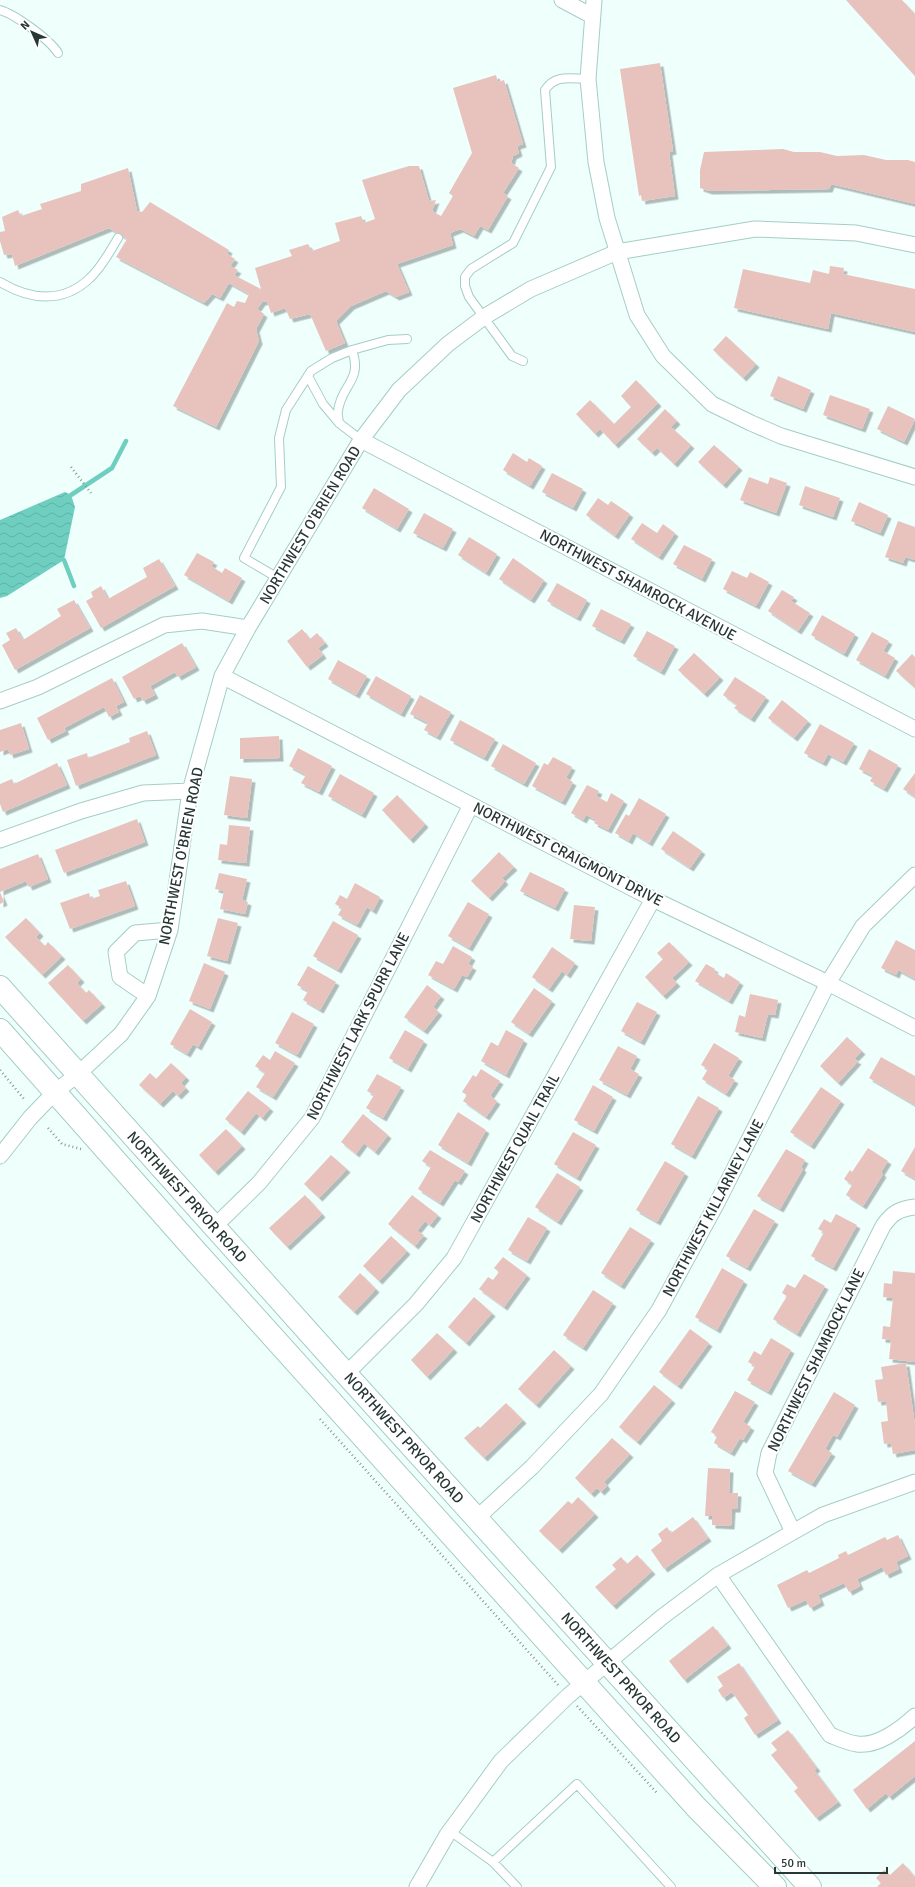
<svg xmlns="http://www.w3.org/2000/svg" width="915" height="1887" font-family="Signika,sans-serif">
	<style>
		.water { fill: url(#water-waves) }
		.lines { fill: none; stroke-linecap: round; stroke-linejoin: round }
		.stream { stroke: #6ecfc1; stroke-width: 4.5 }
		.building { fill: #e8c3be; filter: url(#shadow) }
		.service-casing { stroke: #a5cdc6; stroke-width: 10 }
		.minor-casing { stroke: #a5cdc6; stroke-width: 17 }
		.secondary-casing { stroke: #a5cdc6; stroke-width: 24 }
		.path { stroke: #889895; stroke-width: 2.5; stroke-dasharray: 1 3; stroke-linecap: butt }
		.service { stroke: #fff; stroke-width: 8 }
		.minor { stroke: #fff; stroke-width: 15 }
		.secondary { stroke: #fff; stroke-width: 22 }
		.labels { text-anchor: middle; stroke-width: 4; stroke-linejoin: round; paint-order: stroke }
		.street-label { font-size: 15px; fill: #273734; stroke: #fff }
	</style>
	<defs>
		<pattern id="water-waves" width="16" height="10" patternUnits="userSpaceOnUse"><rect width="16" height="10" fill="#6ecfc1"/><path d="M0 5q4-4 8 0t8 0" fill="none" stroke="#5fb2a6"/></pattern>
		<filter id="shadow"><feDropShadow dx="3.5" dy="3.5" stdDeviation="0" flood-color="#0004"/></filter>
	</defs>
	<rect width="100%" height="100%" fill="#effffc"/>
	<path class="water" d="M65 492 71 495 75 507 64 560 7 596 0 598V520Z"/>
	<g class="lines">
		<path class="stream" d="M71 495 112 468 126 441
			M64 560 74 586"/>
	</g>
	<path class="building" d="M846 0H902L915 14V76Z
		M660 63 673 151 669 152 675 196 642 201 641 195 639 196 620 69Z
		M496 75 498 82 504 80 523 144 517 146 519 153 513 156 511 163 519 168 503 193 508 196 488 230 480 226 474 236 460 229 450 233 453 245 397 264 409 292 396 297 386 291 351 306 336 321 345 343 326 351 310 314 290 319 285 308 271 313 267 301 262 302 257 309 264 314 256 329 259 341 216 427 173 406 227 303 234 307 237 301 245 303 249 294 229 283 220 298 212 294 204 303 116 257 127 239 109 228 15 266 12 254 4 255 0 241V232L5 231 2 217 18 210 21 216 42 209 40 204 81 191V184L128 168 137 211 142 212 150 202 229 250 227 254 235 259 230 266 238 270 234 275 261 289 255 268 292 256 289 250 308 244 312 251 340 241 335 223 361 216 364 223 375 219 362 180 409 166H419L429 201 436 200 432 211 441 216 453 196 449 193 472 153 453 88Z
		M783 149 794 152H820L837 156 864 155 886 160H908L915 162V204L831 184 829 189 709 191 700 188V170L704 152Z
		M830 266 844 268 843 274 915 289V332L831 313 828 329 734 308 743 269 810 283 813 270 829 274Z
		M726 336 756 364 743 378 713 350Z
		M778 376 811 390 803 409 770 396Z
		M636 380 658 403 615 445 600 429 595 434 576 414 590 400 614 424 631 407 621 396Z
		M830 395 870 409 862 429 823 415Z
		M888 406 915 419 904 442 877 429Z
		M665 409 677 421 671 427 691 445 674 464 657 448 652 453 637 439Z
		M714 445 739 467 723 485 698 462Z
		M513 453 527 462 529 458 542 466 530 486 503 470Z
		M552 473 583 489 573 508 542 492Z
		M749 477 768 484 770 477 787 483 776 513 740 500Z
		M805 486 840 498 833 517 799 505Z
		M374 488 409 509 397 529 362 508Z
		M598 498 608 505 611 501 630 514 615 536 586 515Z
		M859 502 888 515 880 533 851 521Z
		M424 513 453 529 443 548 413 533Z
		M898 521 915 527V560L905 557 903 563 885 557Z
		M642 523 657 533 663 524 675 533 659 557 631 539Z
		M469 537 497 554 486 573 458 555Z
		M684 545 712 559 702 579 673 564Z
		M197 553 214 562 211 566 222 573 225 568 242 578 229 601 184 575Z
		M513 558 544 580 531 600 499 579Z
		M159 559 175 586 101 628 86 601 93 597 91 592 101 586 108 599 147 577 143 568Z
		M732 571 747 578 750 572 769 582 756 606 723 589Z
		M557 583 587 600 577 618 547 601Z
		M782 590 794 597 791 601 810 613 798 631 768 611Z
		M74 600 90 628 15 670 2 645 10 640 6 633 16 628 23 640 61 616 57 609Z
		M601 609 631 624 621 641 592 626Z
		M822 615 855 634 844 654 811 635Z
		M302 629 310 639 317 633 325 643 318 648 323 655 307 667 287 641Z
		M647 631 675 646 661 672 633 656Z
		M872 632 889 641 883 651 895 658 885 676 856 660Z
		M182 643 196 667 178 677 175 672 150 686 155 695 143 701 140 696 134 699 122 677Z
		M694 653 720 677 704 694 678 670Z
		M912 654 915 657V688L896 671Z
		M338 660 367 676 356 695 328 679Z
		M376 676 411 696 401 714 366 694Z
		M735 677 766 697 751 719 734 708 737 705 723 695Z
		M112 678 124 702 116 706 119 712 109 717 104 707 64 728 66 731 48 740 37 718Z
		M420 695 451 712 437 737 424 730 428 723 410 714Z
		M782 700 808 721 794 738 768 718Z
		M460 720 495 739 484 758 450 740Z
		M21 723 29 749 10 755 8 749 0 752V730Z
		M820 724 854 743 843 762 828 754 823 763 804 753Z
		M147 731 156 755 76 786 67 760 87 753 88 758 130 742 129 738Z
		M279 736 280 758 240 759V738Z
		M503 744 536 763 524 784 491 766Z
		M298 748 332 766 319 792 301 783 306 775 289 766Z
		M869 749 898 765 884 789 870 781 873 776 859 769Z
		M553 757 572 767 566 778 573 782 562 802 532 786 544 763 548 765Z
		M57 763 67 785 3 812 0 804V784L12 779 14 784Z
		M915 773V797L903 789Z
		M340 774 374 793 362 815 328 796Z
		M230 776 252 779 247 818 224 815Z
		M587 785 599 791 596 796 607 802 611 793 624 801 608 830 594 823 596 820 586 815 583 820 571 813Z
		M397 795 425 824 410 840 382 810Z
		M639 798 666 814 649 843 633 833 629 841 615 833 626 814 629 816Z
		M137 819 145 842 64 873 55 850Z
		M229 825 250 827 246 863 218 860 220 844 227 845Z
		M673 831 702 851 690 868 661 849Z
		M499 852 514 867 502 878 505 881 489 898 471 881Z
		M38 854 48 879 29 887 26 881 0 892 4 902 0 904V869Z
		M530 872 565 889 555 908 520 891Z
		M219 873 247 879 242 900 248 902 245 914 220 909 224 891 215 889Z
		M126 881 135 906 70 929 60 903 89 893 91 899 100 896 98 890Z
		M355 883 380 897 373 911 367 907 357 925 338 915 342 908 335 904 340 895 347 899Z
		M468 902 489 914 469 948 448 936Z
		M574 905 595 907 591 941 570 939Z
		M26 918 40 933 36 937 45 946 48 942 62 956 42 975 5 937Z
		M218 918 238 923 227 961 207 956Z
		M333 921 358 935 338 970 313 956Z
		M896 940 915 950V979L898 970 896 975 881 968Z
		M669 942 689 962 672 978 677 983 663 996 645 977 663 959 657 953Z
		M453 946 472 957 468 964 473 967 467 977 462 975 454 989 428 975 436 961 443 964Z
		M552 947 575 963 567 975 562 971 549 989 532 977Z
		M204 963 225 972 210 1009 189 1001Z
		M706 964 715 969 714 972 724 978 726 973 740 982 729 1001 695 981Z
		M68 965 81 979 77 983 86 993 89 990 102 1004 83 1021 48 983Z
		M308 966 336 982 320 1010 303 1000 308 991 297 985Z
		M427 985 441 996 433 1007 439 1012 424 1031 404 1017Z
		M534 988 552 1001 529 1034 511 1022Z
		M750 994 778 1000 775 1015 768 1014 762 1038 735 1032 739 1015 745 1017Z
		M637 1002 657 1012 641 1042 621 1031Z
		M190 1009 212 1022 198 1047 193 1044 187 1054 170 1044Z
		M292 1012 314 1024 297 1055 275 1043Z
		M405 1030 424 1041 408 1069 389 1058Z
		M506 1030 524 1040 506 1075 481 1061 491 1042 498 1046Z
		M847 1037 862 1051 854 1059 858 1061 838 1083 820 1066Z
		M714 1043 739 1058 728 1076 735 1080 726 1094 702 1079 708 1069 701 1065Z
		M618 1046 637 1056 630 1069 639 1074 627 1095 599 1080Z
		M275 1051 295 1063 273 1097 256 1087 265 1073 255 1066 263 1055 270 1060Z
		M881 1057 915 1076V1105L869 1078Z
		M171 1063 186 1077 181 1083 186 1088 178 1096 173 1091 160 1104 139 1085 150 1073 156 1079Z
		M481 1069 500 1081 490 1096 497 1101 486 1117 463 1101 467 1095 462 1092 473 1075 476 1077Z
		M377 1074 401 1087 383 1118 366 1108 374 1095 367 1091Z
		M593 1085 613 1097 594 1131 574 1120Z
		M821 1087 841 1101 811 1146 790 1132Z
		M248 1091 270 1108 262 1118 256 1113 241 1132 225 1119Z
		M698 1096 719 1108 692 1156 671 1144Z
		M458 1112 486 1130 468 1163 438 1145Z
		M363 1114 388 1135 375 1152 364 1143 356 1154 341 1142Z
		M226 1129 242 1146 215 1172 199 1155Z
		M573 1132 596 1145 577 1178 554 1164Z
		M915 1147V1179L901 1171Z
		M868 1148 888 1161 881 1172 883 1174 863 1206 846 1195 852 1185 844 1179 850 1170 852 1172Z
		M786 1149 805 1160 801 1167 803 1169 780 1209 757 1196Z
		M430 1150 465 1171 458 1182 455 1180 440 1203 418 1189 431 1167 422 1161Z
		M331 1155 347 1169 319 1198 304 1184Z
		M665 1161 685 1173 657 1222 636 1210Z
		M557 1173 580 1187 558 1222 535 1207Z
		M305 1195 322 1214 287 1247 269 1228Z
		M412 1195 438 1215 430 1225 425 1221 417 1231 424 1235 415 1246 388 1224Z
		M754 1209 775 1221 747 1268 726 1256Z
		M836 1214 857 1225 833 1268 811 1256 824 1232 818 1229 824 1219 831 1223Z
		M528 1217 547 1228 527 1261 508 1250Z
		M630 1227 651 1240 621 1286 601 1273Z
		M391 1236 407 1251 379 1281 363 1266Z
		M503 1257 527 1275 504 1307 479 1289 488 1277 493 1280 499 1272 494 1268Z
		M722 1268 744 1281 717 1330 695 1317Z
		M893 1271 915 1273V1362L889 1359 891 1340 882 1339 883 1326 890 1327 893 1298 883 1297 884 1283 892 1284Z
		M360 1273 376 1289 354 1312 338 1297Z
		M804 1274 825 1286 797 1334 773 1319 787 1296 782 1293 787 1284 795 1288Z
		M593 1290 613 1303 583 1348 563 1335Z
		M474 1297 492 1313 466 1343 448 1327Z
		M690 1329 709 1343 678 1386 659 1372Z
		M437 1333 454 1349 427 1377 411 1360Z
		M771 1338 791 1350 768 1392 747 1380 755 1366 748 1362 754 1351 761 1355Z
		M554 1350 571 1366 536 1405 518 1389Z
		M906 1363 915 1425V1450L893 1454 891 1443 884 1444 881 1422 888 1421 886 1401 878 1402 875 1380 883 1379 881 1367Z
		M654 1385 672 1400 637 1442 619 1427Z
		M735 1391 755 1402 743 1422 751 1427 743 1440 740 1438 731 1453 714 1443 717 1436 711 1432Z
		M834 1392 855 1405 837 1437 833 1435 825 1449 832 1453 812 1484 788 1471Z
		M506 1403 523 1420 484 1458 464 1438 478 1426 480 1428Z
		M612 1438 630 1454 604 1482 607 1486 601 1492 597 1488 591 1494 575 1478Z
		M708 1468 730 1469 729 1493H738L737 1509H732L731 1526 712 1525V1516H705Z
		M578 1497 595 1514 559 1550 539 1531 568 1501 572 1504Z
		M693 1517 708 1538 664 1569 651 1550 662 1541 658 1534 667 1527 671 1533Z
		M898 1535 908 1556 896 1562 899 1569 886 1575 882 1567 857 1579 860 1586 849 1592 844 1583 818 1595 821 1602 810 1608 806 1600 788 1608 777 1585 807 1570 809 1573 839 1558 838 1555 846 1551 848 1555 885 1537 887 1540Z
		M637 1555 652 1571 613 1606 595 1587 616 1569 612 1565 621 1557 627 1564Z
		M713 1626 728 1645 684 1680 669 1661Z
		M739 1663 778 1720 755 1735 744 1718 748 1715 732 1692 723 1698 718 1690 723 1686 717 1677Z
		M788 1730 817 1768 814 1770 838 1802 816 1818 794 1791 798 1788 771 1755 777 1750 771 1743Z
		M915 1741V1776L889 1797 886 1793 867 1809 853 1790Z
		M903 1863 915 1877V1887H877L881 1883 876 1878 884 1870 890 1875Z"/>
	<g class="lines">
		<g class="service-casing">
			<path id="service" d="M0 10C15 14 50 40 58 53
				M0 282C30 300 63 304 90 278 102 267 110 251 118 238
				M523 361 512 356 469 297 465 286V277L471 269 513 243 551 167 545 90C556 74 570 79 588 79
				M308 376 323 404 339 423 361 440
				M339 423C339 420 337 415 338 411 341 385 363 381 352 350
				M278 578 244 558 281 487 279 438 286 410 311 371 332 358 352 350 388 340 407 339
				M450 1831 493 1862 517 1887
				M493 1862 577 1784 671 1887"/>
		</g>
		<g class="minor-casing">
			<path id="minor" d="M562 0 592 16
				M594 0 588 79 596 162 607 218 637 315 663 356 712 404 751 423 781 436 915 477
				M361 440 915 729
				M222 676 653 899 828 983 915 1028
				M0 701 38 687 164 625 202 621 248 628
				M0 840 81 811 143 793 190 791
				M148 996 120 977 116 952 135 933 170 930
				M0 1156 30 1118 55 1092 77 1075 121 1034 148 996 170 930 190 791 222 676 248 628 361 440 399 390 448 344 484 317 531 289 617 252 755 229 856 233 915 245
				M214 1227 259 1183 312 1118 471 805
				M346 1374 416 1304 454 1258 653 899
				M477 1518 532 1467 601 1394 659 1310 718 1201 828 983 863 926 915 875
				M793 1532 765 1473 769 1453 883 1226C892 1213 899 1209 915 1207
				M718 1575 830 1735C838 1738 848 1743 857 1744 877 1747 901 1729 915 1716
				M417 1887 447 1835 501 1761 568 1696 662 1617 718 1575 793 1532 823 1515 915 1482"/>
		</g>
		<g class="secondary-casing">
			<path id="secondary" d="M0 987 346 1374 810 1887
				M0 1030 192 1247 696 1807 775 1887"/>
		</g>
		<path class="path" d="M71 467 91 493
			M0 1070 24 1099
			M48 1128 62 1144 81 1149
			M320 1419 559 1686
			M577 1706 658 1794"/>
		<use href="#service" class="service"/>
		<use href="#minor" class="minor"/>
		<use href="#secondary" class="secondary"/>
	</g>
	<g class="labels">
		<g class="street-label">
			<text transform="translate(310 525) rotate(-59)" y="5">NORTHWEST O'BRIEN ROAD</text>
			<text transform="translate(638 585) rotate(28)" y="5">NORTHWEST SHAMROCK AVENUE</text>
			<text transform="translate(568 854) rotate(27)" y="5">NORTHWEST CRAIGMONT DRIVE</text>
			<text transform="translate(181 856) rotate(-79)" y="5">NORTHWEST O'BRIEN ROAD</text>
			<text transform="translate(358 1026) rotate(-63)" y="5">NORTHWEST LARK SPURR LANE</text>
			<text transform="translate(515 1148) rotate(-61)" y="5">NORTHWEST QUAIL TRAIL</text>
			<text transform="translate(187 1197) rotate(48)" y="5">NORTHWEST PRYOR ROAD</text>
			<text transform="translate(713 1208) rotate(-62)" y="5">NORTHWEST KILLARNEY LANE</text>
			<text transform="translate(816 1360) rotate(-64)" y="5">NORTHWEST SHAMROCK LANE</text>
			<text transform="translate(404 1438) rotate(48)" y="5">NORTHWEST PRYOR ROAD</text>
			<text transform="translate(621 1678) rotate(48)" y="5">NORTHWEST PRYOR ROAD</text>
		</g>
	</g>
	<g transform="translate(32 32) rotate(315)" stroke="#ffffff" stroke-width="3" paint-order="stroke">
	<path d="M0-3L7 15L0 10L-7 15Z" fill="#273734"/>
	<text y="-6" font-size="11" font-weight="bold" text-anchor="middle" fill="#273734">N</text>
	</g>
	<path d="M775 1867v6h112v-6" fill="none" stroke="#273734" stroke-width="2"/>
	<text x="781" y="1867" font-size="12" fill="#273734" stroke="#ffffff" stroke-width="3" paint-order="stroke">50 m</text>
</svg>
